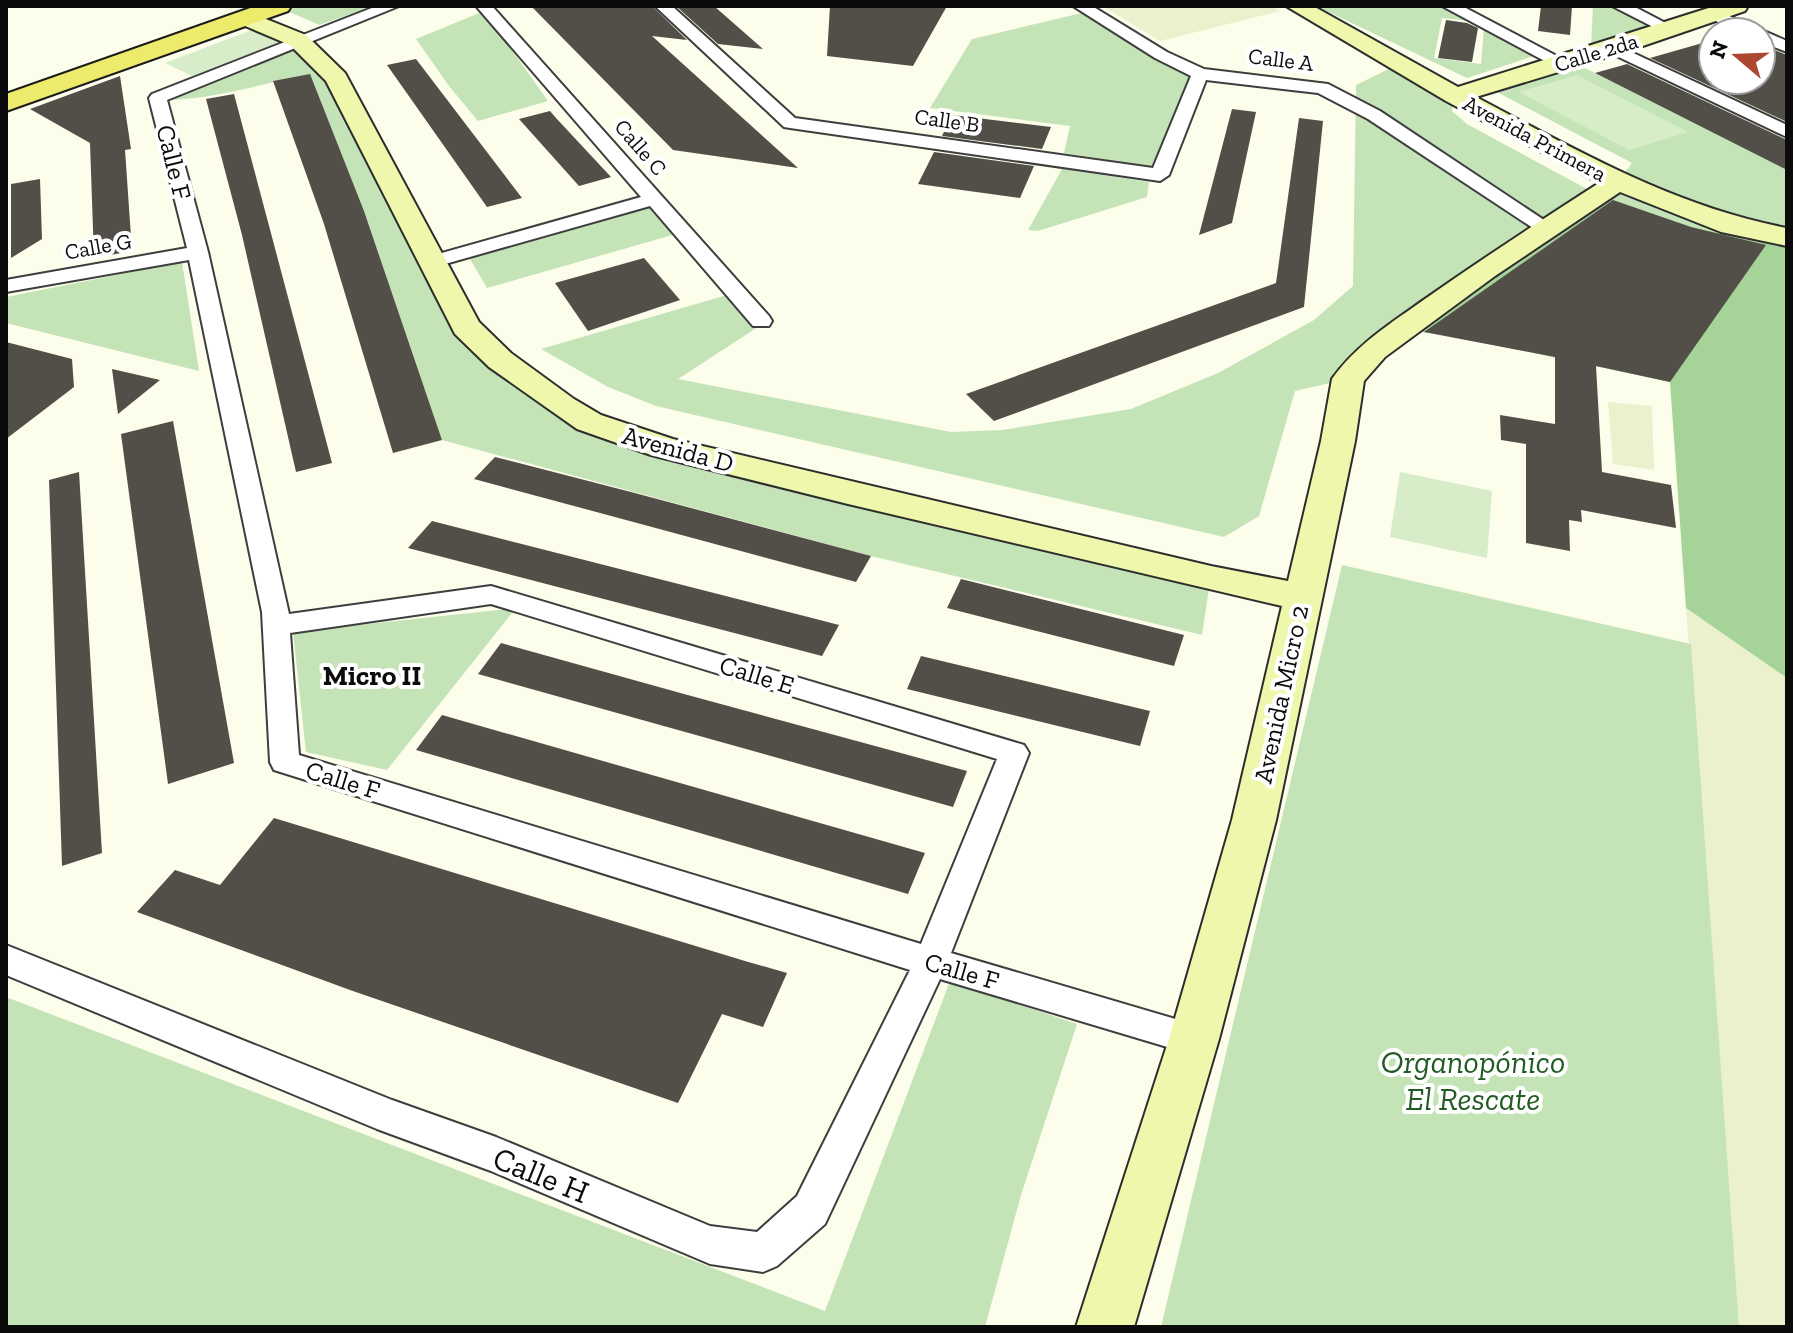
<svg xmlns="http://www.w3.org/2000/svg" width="1793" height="1333" font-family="'Zilla Slab',serif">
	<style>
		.farmland { fill: #ebf0cd }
		.green { fill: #c4e4b8 }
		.forest { fill: #a5d398 }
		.pitch { fill: #d7ecc9 }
		.building { fill: #524f48 }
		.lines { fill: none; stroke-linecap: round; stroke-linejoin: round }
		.street-casing { stroke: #3e3e3e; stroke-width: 4 }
		.secondary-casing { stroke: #2d2d2d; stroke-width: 4 }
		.primary-casing { stroke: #1c1c1c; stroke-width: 4 }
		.street { fill: #fff; fill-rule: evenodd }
		.secondary { fill: #eef7ab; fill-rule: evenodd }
		.primary { fill: #eceb6c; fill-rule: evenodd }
		.labels { text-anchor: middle; stroke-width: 8; stroke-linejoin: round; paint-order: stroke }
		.far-street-label { font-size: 22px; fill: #0b0b0b; stroke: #fff }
		.street-label { font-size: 26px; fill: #0b0b0b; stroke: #fff }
		.neighbourhood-label { font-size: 28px; font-weight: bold; fill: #0b0b0b; stroke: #fff }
		.near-park-label { font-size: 32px; font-style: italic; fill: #225c24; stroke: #fff }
		.near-street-label { font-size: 32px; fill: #0b0b0b; stroke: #fff }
	</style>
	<rect width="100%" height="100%" fill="#fcfdea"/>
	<path class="farmland" d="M1102 6H1271L1280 11 1160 41Z
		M1608 402 1652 406 1654 470 1613 464Z
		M1686 608 1787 678V1327H1739Z"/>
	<path class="green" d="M280 6H374L319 25 278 7Z
		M1316 6H1440L1469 21 1442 18 1434 58 1481 64 1484 27 1534 56 1467 78Z
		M1593 6H1609L1654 27 1591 46Z
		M484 11 548 101 478 121 449 86 416 39Z
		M1082 13 1194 76 1155 167 1064 153 1070 126 930 108 972 39Z
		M293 49 324 71 458 330 577 421 1210 582 1202 635 871 556 442 440 364 211 310 75C260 83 222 98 170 100Z
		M1399 64 1455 96 1452 111 1467 124 1598 195 1618 182 1632 163 1491 89 1577 64 1787 170V249L1691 227 1599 195 1348 379 1295 391 1259 516 1224 537 656 406 608 387 541 349 734 293 758 327 678 379 951 432 1003 430 1131 409 1218 373 1314 320 1353 286 1356 85Z
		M1062 169 1149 182 1147 197 1038 231 1028 230Z
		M648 206 676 234 487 288 466 252Z
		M182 262 199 371 6 323V297Z
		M1342 565 1691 644 1739 1327H1161Z
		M516 608 387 770 306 752 293 632Z
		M950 981 1077 1024 1021 1195 985 1327H6V997L825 1311Z"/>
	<path class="forest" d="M1599 195 1691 227 1787 248V678L1686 608 1670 382 1448 335 1403 330Z"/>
	<path class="pitch" d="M252 30 280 42 192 76 165 63Z
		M1577 75 1688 132 1629 150 1519 92Z
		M1400 472 1492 491 1487 558 1390 537Z"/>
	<path class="building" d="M531 6H652L687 40 652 36 798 168 673 150Z
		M676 6H714L763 49 718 44Z
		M830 6H947L913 66 827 56Z
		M1541 6H1572L1570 35 1538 31Z
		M1446 20 1467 23 1478 28 1472 62 1438 58Z
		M1713 40V80H1761V45L1787 55V122L1650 58Z
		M416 59 522 198 487 207 387 65Z
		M1627 64 1787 140V170L1595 73Z
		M310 74 364 211 442 440 393 453 324 224 273 81Z
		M120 76 131 149 125 150 132 251 94 258 90 143 30 109Z
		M234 94 332 463 296 472 242 235 206 99Z
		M1232 109 1256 112 1232 223 1199 235Z
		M550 111 556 118 611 177 579 186 519 119Z
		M952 115 1051 127 1042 149 942 136Z
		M1299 118 1323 121 1304 307 994 421 966 394 1276 283Z
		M934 152 1034 166 1020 198 918 184Z
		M40 179 42 239 11 258V184Z
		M1613 200 1691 227 1766 245 1670 382 1596 366 1602 472 1671 485 1676 528 1581 510 1582 522 1569 520 1570 551 1526 543V444L1501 440 1500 415 1555 424V357L1424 332Z
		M644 258 680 300 588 331 555 283Z
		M6 342 72 359 74 387 6 439Z
		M112 369 160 380 118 414Z
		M173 421 234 763 168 784 121 434Z
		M495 457 631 492 871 556 856 582 474 479Z
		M79 472 102 853 62 866 49 480Z
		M432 521 816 619 839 625 822 656 408 548Z
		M961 579 1184 635 1174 666 947 608Z
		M501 643 684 694 967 771 953 807 478 674Z
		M921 656 1150 711 1140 746 907 689Z
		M442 715 925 853 908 894 416 750Z
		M274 818 745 961 787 973 763 1027 722 1014 678 1103 350 990 137 912 175 870 220 885Z"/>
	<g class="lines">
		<g class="street-casing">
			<path id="street" d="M377 6H399L167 100 208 252 289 614 491 586 1024 745 1029 753 951 953 1206 1028 1212 1039 1206 1050 1194 1055 940 979 825 1224 777 1266 763 1272 710 1264 491 1171 377 1129 6 975V945L392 1100 496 1137 710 1226 757 1232 797 1196 910 970 274 770 270 762 262 612 189 260 6 292V280L187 248 149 98 152 94ZM491 604 997 759 921 944 299 755 290 633Z
				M476 6H492L769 316 772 321 769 326H753L650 206 438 266H424L421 262 424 258 641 197Z
				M655 6H672L795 118 1153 168 1191 76 1155 58 1073 6H1092L1167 52 1204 69 1328 84 1380 111 1559 230 1556 234H1542L1368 119 1318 93 1206 80 1169 175 1160 181 790 128 784 127Z
				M1442 6H1462L1570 63 1568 67H1556Z
				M1612 6H1633L1677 29 1675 32H1663Z
				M1713 9 1787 41V52L1761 42V32H1740L1707 17 1705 14Z
				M1612 43 1787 125V137L1606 51 1604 48Z"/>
		</g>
		<g class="secondary-casing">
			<path id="secondary" d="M1286 6H1313L1458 87 1715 6H1748L1745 11 1631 50 1476 97C1576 150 1675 207 1787 228V246L1721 232 1620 192 1495 276 1385 357 1364 381 1355 441 1276 820 1219 1039 1134 1327H1076L1169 1039 1232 820 1282 606 848 504 651 455 577 429 489 367 455 334 326 81 290 45 238 23 235 18 246 11 306 35 345 73 479 322 511 353 574 399 601 415 673 439 1211 566 1288 581 1321 441 1332 379C1356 345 1391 323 1425 299 1482 259 1540 221 1599 183L1446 101Z"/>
		</g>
		<g class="primary-casing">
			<path id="primary" d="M256 6H291L288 11 6 111V94Z"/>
		</g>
		<use href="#street" class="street"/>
		<use href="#secondary" class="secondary"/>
		<use href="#primary" class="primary"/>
	</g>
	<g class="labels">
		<g class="far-street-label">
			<text transform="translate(1596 52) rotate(-17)" y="8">Calle 2da</text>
			<text transform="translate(1281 59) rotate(7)" y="8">Calle A</text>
			<text transform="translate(947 120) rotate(8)" y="8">Calle B</text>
			<text transform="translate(1535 138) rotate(28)" y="8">Avenida Primera</text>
			<text transform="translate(641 147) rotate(49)" y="8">Calle C</text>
			<text transform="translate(98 246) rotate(-10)" y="8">Calle G</text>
		</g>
		<g class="street-label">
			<text transform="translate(174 162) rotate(76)" y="9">Calle F</text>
			<text transform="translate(678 449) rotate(15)" y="9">Avenida D</text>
			<text transform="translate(757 675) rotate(17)" y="9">Calle E</text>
			<text transform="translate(1281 694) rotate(-78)" y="9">Avenida Micro 2</text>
			<text transform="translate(343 780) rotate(17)" y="9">Calle F</text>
			<text transform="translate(962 971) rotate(16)" y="9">Calle F</text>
		</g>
		<g class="neighbourhood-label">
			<text x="372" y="685">Micro II</text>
		</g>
		<g class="near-park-label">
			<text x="1473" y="1073">Organopónico<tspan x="1473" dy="37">El Rescate</tspan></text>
		</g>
		<g class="near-street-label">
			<text transform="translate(541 1175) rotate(22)" y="11">Calle H</text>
		</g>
	</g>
	<rect width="1793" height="1333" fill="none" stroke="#0b0b0b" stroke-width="16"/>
	<g transform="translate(1737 56) rotate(289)"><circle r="38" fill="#ffffff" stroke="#9d9d9d" stroke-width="2"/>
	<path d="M0-6L14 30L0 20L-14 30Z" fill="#ad4830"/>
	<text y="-12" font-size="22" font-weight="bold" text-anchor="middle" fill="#0b0b0b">N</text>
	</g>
</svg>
